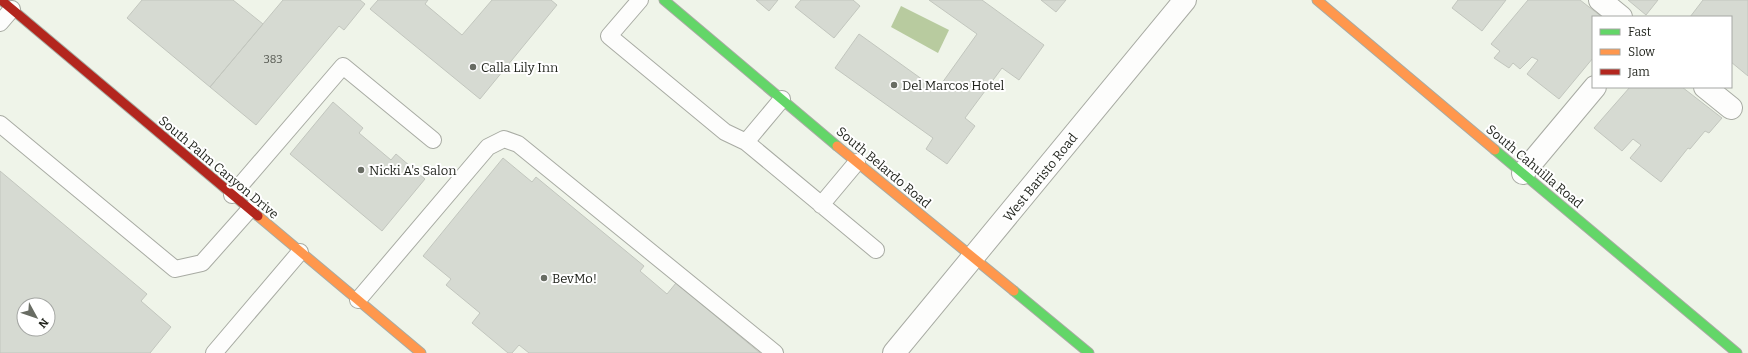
<svg xmlns="http://www.w3.org/2000/svg" width="1748" height="353" font-family="Bitter,serif">
	<style>
		.water { fill: #b8cb9f }
		.building { fill: #d6dad2; stroke: #c2c6be; fill-rule: evenodd }
		.lines { fill: none; stroke-linecap: round; stroke-linejoin: round }
		.lane-casing { stroke: #a8aba3; stroke-width: 18 }
		.street-casing { stroke: #a8aba3; stroke-width: 24 }
		.fast-casing { stroke: #a8aba3; stroke-width: 11 }
		.slow-casing { stroke: #a8aba3; stroke-width: 11 }
		.jam-casing { stroke: #a8aba3; stroke-width: 11 }
		.lane { stroke: #fdfdfc; stroke-width: 16 }
		.street { stroke: #fdfdfc; stroke-width: 22 }
		.fast { stroke: #63d668; stroke-width: 9 }
		.slow { stroke: #ff974d; stroke-width: 9 }
		.jam { stroke: #b3261e; stroke-width: 9 }
		.poi-dot { fill: #686c63; stroke: #fff; stroke-width: 1.5 }
		.labels { text-anchor: middle; stroke-width: 4; stroke-linejoin: round; paint-order: stroke }
		.number-label { font-size: 11px; fill: #4f524b }
		.poi-label { font-size: 13px; fill: #1f221b; stroke: #fff; text-anchor: start }
		.street-label { font-size: 13px; fill: #1f221b; stroke: #fff }
	</style>
	<rect width="100%" height="100%" fill="#eff4e9"/>
	<path class="water" d="M901 6 949 30 938 53 891 27Z"/>
	<path class="building" d="M142 0H233L263 24 210 87 127 18Z
		M283 0H360L365 4 344 30 339 26 256 125 210 87Z
		M378 0H428L425 4 462 35 492 0H551L557 5 480 99 370 9Z
		M756 0H778L769 11Z
		M801 0H853L860 6 834 38 795 7Z
		M929 0H982L1044 45 1019 80 1002 68 965 118 975 126 947 164 926 149 933 138 835 68 859 34 937 90 977 34Z
		M1041 0H1066L1056 12Z
		M1458 0H1506L1482 31 1452 8Z
		M1528 0H1580L1602 17H1593V58L1559 99 1527 74 1538 60 1532 57 1520 69 1513 63 1509 68 1494 58 1500 51 1491 44Z
		M1628 0H1658L1646 15Z
		M1703 0H1748V76L1731 62V17H1690Z
		M1630 87H1682L1722 118 1709 133 1705 131 1690 149 1688 148 1661 182 1630 158 1641 145 1633 139 1622 151 1594 128Z
		M333 102 363 128 359 133 391 160 396 154 425 179 382 231 290 154Z
		M503 158 532 182 536 177 644 266 640 271 667 294 676 283 760 353H529L519 345 512 353H508L472 323 480 313 446 285 451 279 423 256Z
		M0 171 147 294 141 301 171 327 150 353H0ZM24 305H48V329H24Z"/>
	<g class="lines">
		<g class="lane-casing">
			<path id="lane" d="M640 0 609 36 725 132 746 142 876 250
				M0 23 12 9
				M0 124 175 269 202 263 250 209
				M746 142 782 99
				M232 195 343 66 433 140
				M821 205 857 162
				M358 300 488 147 504 139 518 144 775 353
				M214 353 300 252"/>
		</g>
		<g class="street-casing">
			<path id="street" d="M1600 0 1621 17
				M1705 87 1731 108
				M1523 173 1595 87
				M894 353 1185 0"/>
		</g>
		<g class="fast-casing">
			<path id="fast" d="M664 0 837 146
				M1495 150 1737 353
				M1014 291 1089 353"/>
		</g>
		<g class="slow-casing">
			<path id="slow" d="M1317 0 1495 150
				M837 146 1014 291
				M258 216 421 353"/>
		</g>
		<g class="jam-casing">
			<path id="jam" d="M1 0 258 216"/>
		</g>
		<use href="#lane" class="lane"/>
		<use href="#street" class="street"/>
		<use href="#fast" class="fast"/>
		<use href="#slow" class="slow"/>
		<use href="#jam" class="jam"/>
	</g>
	<g class="poi-dot">
		<circle cx="473" cy="67" r="4"/>
		<circle cx="894" cy="85" r="4"/>
		<circle cx="361" cy="170" r="4"/>
		<circle cx="544" cy="278" r="4"/>
	</g>
	<g class="labels">
		<g class="number-label">
			<text x="273" y="63">383</text>
		</g>
		<g class="poi-label">
			<text x="481" y="72">Calla Lily Inn</text>
			<text x="902" y="90">Del Marcos Hotel</text>
			<text x="369" y="175">Nicki A's Salon</text>
			<text x="552" y="283">BevMo!</text>
		</g>
		<g class="street-label">
			<text transform="translate(1535 166) rotate(40)" y="5">South Cahuilla Road</text>
			<text transform="translate(219 167) rotate(40)" y="5">South Palm Canyon Drive</text>
			<text transform="translate(884 167) rotate(40)" y="5">South Belardo Road</text>
			<text transform="translate(1040 177) rotate(-51)" y="5">West Baristo Road</text>
		</g>
	</g>
	<rect x="1592" y="16" width="140" height="72" fill="#ffffff" stroke="#a5a7a4"/>
	<rect x="1600" y="29" width="20" height="6" fill="#63d668" stroke="#a5a7a4"/>
	<text x="1628" y="36" font-size="12" fill="#1f221b">Fast</text>
	<rect x="1600" y="49" width="20" height="6" fill="#ff974d" stroke="#a5a7a4"/>
	<text x="1628" y="56" font-size="12" fill="#1f221b">Slow</text>
	<rect x="1600" y="69" width="20" height="6" fill="#b3261e" stroke="#a5a7a4"/>
	<text x="1628" y="76" font-size="12" fill="#1f221b">Jam</text>
	<g transform="translate(36 317) rotate(130)"><circle r="19" fill="#ffffff" stroke="#a5a7a4"/>
	<path d="M0-3L7 15L0 10L-7 15Z" fill="#686c63"/>
	<text y="-6" font-size="11" font-weight="bold" text-anchor="middle" fill="#1f221b">N</text>
	</g>
</svg>
